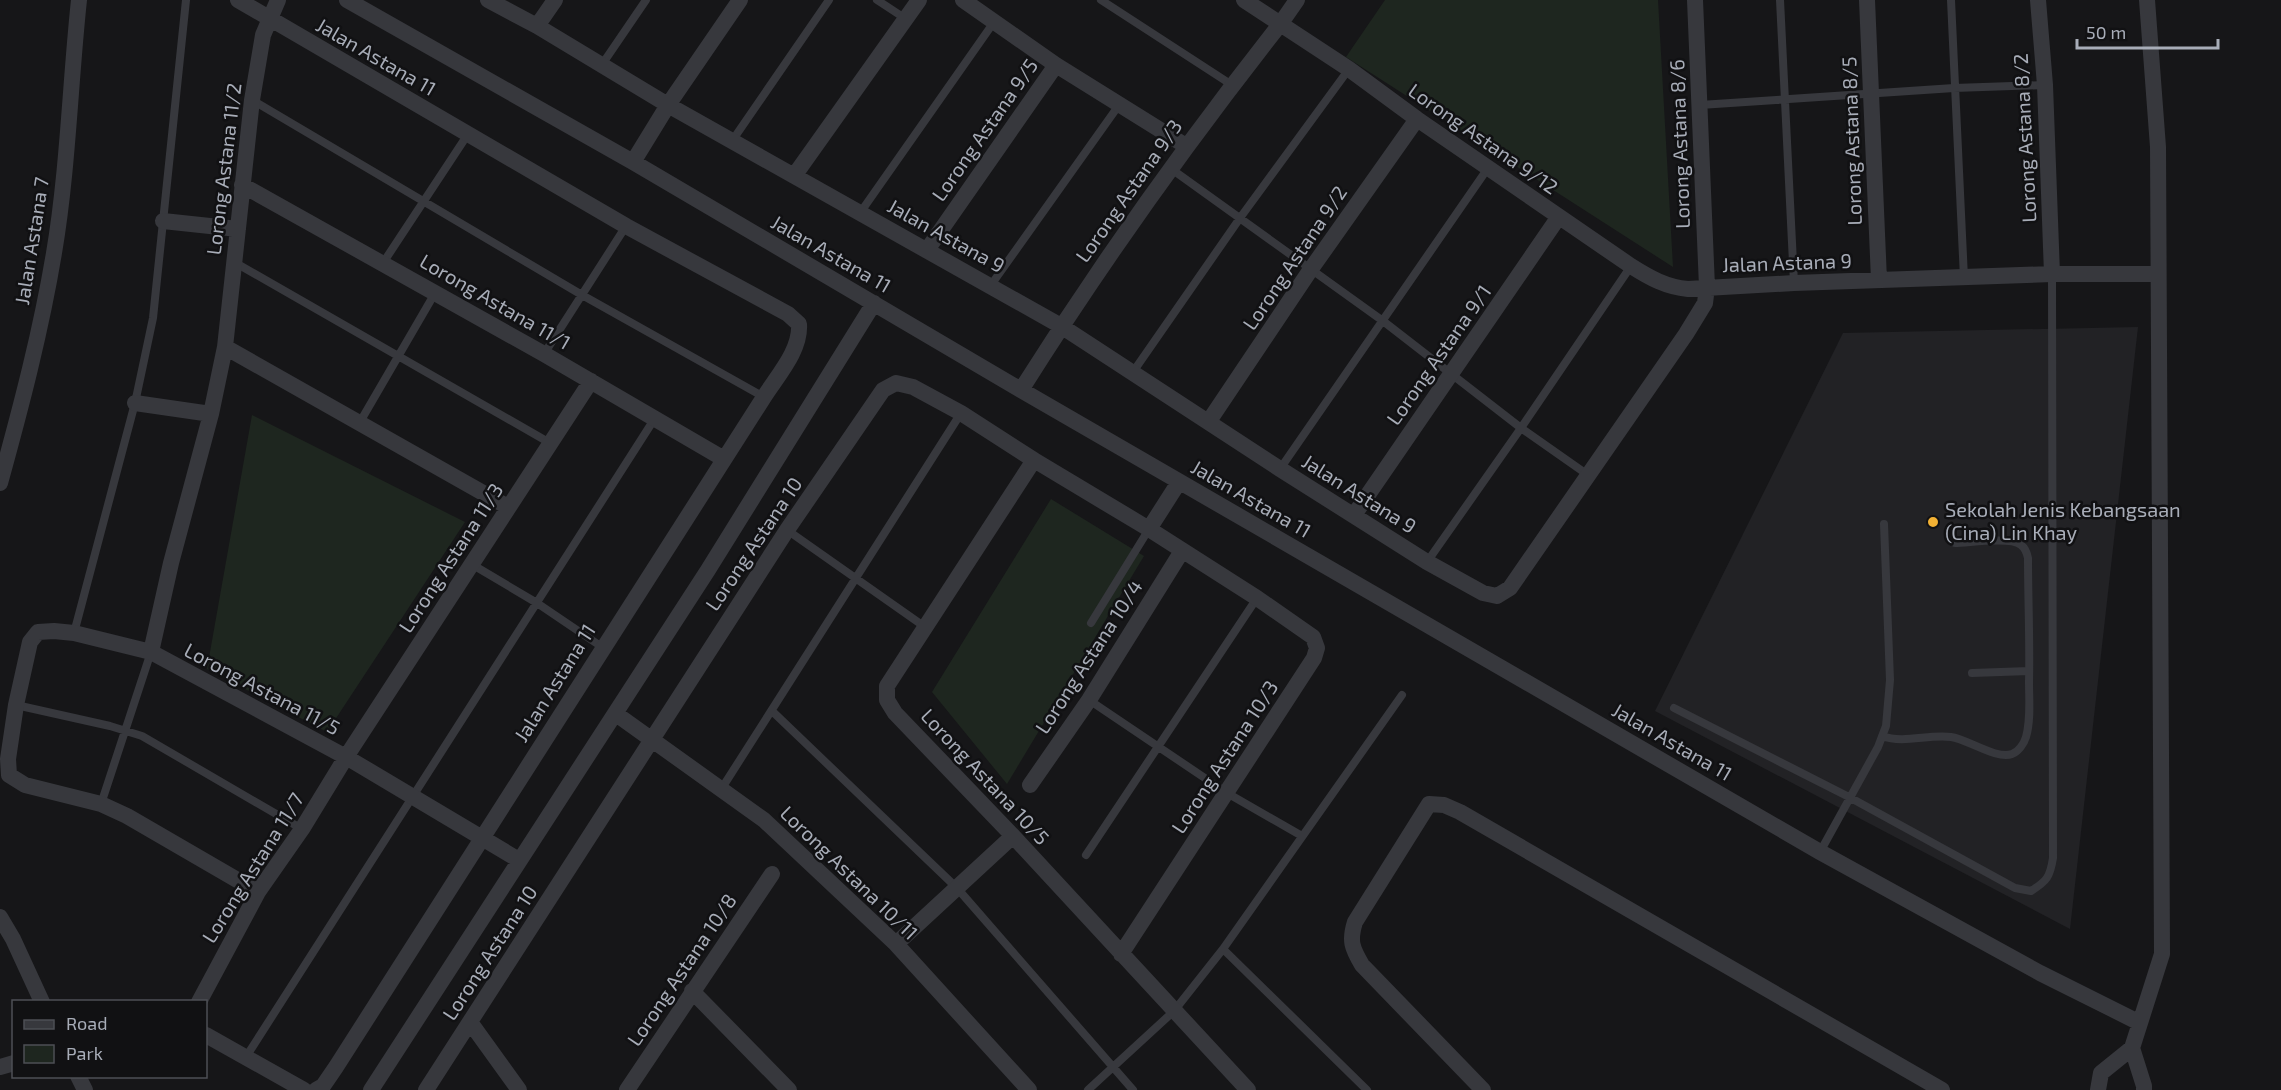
<svg xmlns="http://www.w3.org/2000/svg" width="2281" height="1090" font-family="'Exo 2',sans-serif">
	<style>
		.built { fill: #222225 }
		.green { fill: #1e261f }
		.lines { fill: none; stroke-linecap: round; stroke-linejoin: round }
		.lane { stroke: #37383d; stroke-width: 8 }
		.street { stroke: #37383d; stroke-width: 16 }
		.poi-dot { fill: #f2b134; stroke: #111113; stroke-width: 2 }
		.labels { text-anchor: middle; stroke-width: 5; stroke-linejoin: round; paint-order: stroke }
		.street-label { font-size: 20px; fill: #a8adb8; stroke: #111113 }
		.poi-label { font-size: 20px; fill: #a8adb8; stroke: #111113; text-anchor: start }
	</style>
	<rect width="100%" height="100%" fill="#161618"/>
	<path class="built" d="M2138 327 2070 929 1655 711 1843 333Z"/>
	<path class="green" d="M1385 0H1658L1673 267 1346 57Z
		M252 415 465 522 327 732 207 669Z
		M1051 499 1144 556 1007 784 932 692Z"/>
	<g class="lines">
		<path class="lane" d="M877 0 906 19
			M1101 0 1232 85
			M1780 0 1794 283
			M1951 0 1964 278
			M601 66 646 0
			M252 100 582 295 764 397
			M1700 105 1954 88 2045 85
			M732 141 829 0
			M1170 168 1383 321 1521 428 1588 475
			M860 213 994 22
			M234 262 550 443
			M383 263 468 134
			M991 285 1119 105
			M544 354 626 226
			M1133 372 1240 218 1349 69
			M360 422 435 293
			M1280 469 1488 168
			M787 530 925 627
			M1427 562 1521 428 1631 266
			M473 565 537 603 602 647
			M1091 623 1149 529
			M74 633 135 403 153 318 186 0
			M1972 673 2029 671
			M1089 700 1227 793 1302 836
			M16 705 110 726 142 736 302 829
			M1674 708 1849 797 2015 888 2031 891C2047 881 2050 877 2053 858L2052 274
			M772 711 957 888 1133 1090
			M1882 736C1904 744 1928 734 1951 737 1967 739 1997 760 2012 754 2018 752 2024 744 2026 737 2031 720 2029 700 2029 682 2030 641 2028 599 2028 558 2027 553 2025 548 2021 545 2011 536 1969 543 1955 543
			M722 788 961 413
			M101 804 151 652
			M1820 852 1878 747 1886 726 1890 680 1884 524
			M1086 855 1257 598
			M246 1057 655 418
			M1088 1090 1174 1011 1223 949
			M1367 1090 1223 949 1402 695"/>
		<path class="street" d="M238 0 626 226 788 314 799 324C801 350 778 375 764 397L336 1067 323 1086 316 1090
			M347 0 633 162 1021 390 1820 852 2040 973 2140 1023
			M488 0 537 26 668 105 1061 326 1280 469 1427 562 1483 593 1497 596 1510 588 1686 334 1705 303 1707 287 1695 0
			M963 0 1056 65 1186 146
			M1244 0 1349 69 1417 119 1631 266C1650 278 1666 287 1688 289L1794 283 2052 274H2158
			M1867 0 1879 280
			M2038 0 2045 85 2052 274
			M537 26 555 0
			M633 162 668 105 740 0
			M794 176 919 0
			M242 185 544 354 724 459
			M163 221 238 229
			M927 250 1056 65
			M225 347 508 507
			M1021 390C1101 263 1188 141 1281 23L1297 0
			M135 403 211 414
			M1209 421 1311 269 1417 119
			M1034 460 887 686V700L895 713 1013 836 1248 1090
			M0 483C21 407 41 331 54 253 68 170 70 84 79 0
			M1354 515 1558 218
			M1149 529 1179 482
			M151 652 171 563 211 414 225 347 252 100 263 35 278 0
			M616 714 764 820 896 944 1029 1090
			M1030 785 1089 700 1182 551
			M258 892 127 816 101 804 25 785 9 775 8 759 16 705 30 642 38 632 54 631 74 633 151 652 346 757 519 860
			M0 917 13 939 42 1002
			M896 944 1013 836
			M692 991 789 1090
			M199 1002 258 892 302 829 346 757 591 381
			M470 1022 519 1090
			M206 1035 304 1090
			M2132 1048 2144 1086V1090
			M0 1067 14 1063
			M78 1076 85 1090
			M371 1090 708 570 874 303
			M426 1090 787 530 883 390 896 383 913 387 961 413 1034 460 1149 529 1257 598 1313 637 1317 648 1314 658 1121 954
			M627 1090 772 874
			M1483 1090 1362 965C1352 948 1349 941 1355 922L1429 804 1444 805 1460 812 1942 1090
			M2098 1090 2101 1073 2132 1048 2162 954 2158 147 2147 0"/>
	</g>
	<circle class="poi-dot" cx="1933" cy="522" r="6"/>
	<g class="labels">
		<g class="street-label">
			<text transform="translate(376 57) rotate(30)" y="7">Jalan Astana 11</text>
			<text transform="translate(985 130) rotate(-55)" y="7">Lorong Astana 9/5</text>
			<text transform="translate(2025 138) rotate(-93)" y="7">Lorong Astana 8/2</text>
			<text transform="translate(1483 139) rotate(35)" y="7">Lorong Astana 9/12</text>
			<text transform="translate(1852 141) rotate(-92)" y="7">Lorong Astana 8/5</text>
			<text transform="translate(1680 144) rotate(-92)" y="7">Lorong Astana 8/6</text>
			<text transform="translate(224 169) rotate(-83)" y="7">Lorong Astana 11/2</text>
			<text transform="translate(1129 191) rotate(-55)" y="7">Lorong Astana 9/3</text>
			<text transform="translate(946 236) rotate(29)" y="7">Jalan Astana 9</text>
			<text transform="translate(32 241) rotate(-81)" y="7">Jalan Astana 7</text>
			<text transform="translate(831 254) rotate(30)" y="7">Jalan Astana 11</text>
			<text transform="translate(1295 258) rotate(-56)" y="7">Lorong Astana 9/2</text>
			<text transform="translate(1787 263) rotate(-2)" y="7">Jalan Astana 9</text>
			<text transform="translate(495 302) rotate(30)" y="7">Lorong Astana 11/1</text>
			<text transform="translate(1439 355) rotate(-55)" y="7">Lorong Astana 9/1</text>
			<text transform="translate(1359 494) rotate(32)" y="7">Jalan Astana 9</text>
			<text transform="translate(1251 499) rotate(30)" y="7">Jalan Astana 11</text>
			<text transform="translate(754 544) rotate(-56)" y="7">Lorong Astana 10</text>
			<text transform="translate(451 558) rotate(-57)" y="7">Lorong Astana 11/3</text>
			<text transform="translate(1089 657) rotate(-57)" y="7">Lorong Astana 10/4</text>
			<text transform="translate(555 683) rotate(-58)" y="7">Jalan Astana 11</text>
			<text transform="translate(262 689) rotate(28)" y="7">Lorong Astana 11/5</text>
			<text transform="translate(1672 742) rotate(30)" y="7">Jalan Astana 11</text>
			<text transform="translate(1225 757) rotate(-57)" y="7">Lorong Astana 10/3</text>
			<text transform="translate(985 777) rotate(47)" y="7">Lorong Astana 10/5</text>
			<text transform="translate(253 868) rotate(-58)" y="7">Lorong Astana 11/7</text>
			<text transform="translate(849 873) rotate(44)" y="7">Lorong Astana 10/11</text>
			<text transform="translate(490 953) rotate(-57)" y="7">Lorong Astana 10</text>
			<text transform="translate(682 970) rotate(-56)" y="7">Lorong Astana 10/8</text>
		</g>
		<g class="poi-label">
			<text x="1945" y="517">Sekolah Jenis Kebangsaan<tspan x="1945" dy="23">(Cina) Lin Khay</tspan></text>
		</g>
	</g>
	<rect x="12" y="1000" width="195" height="78" fill="#111113" stroke="#4d4f55" stroke-width="1.5"/>
	<rect x="24" y="1020" width="30" height="9" fill="#37383d" stroke="#4d4f55" stroke-width="1.5"/>
	<text x="66" y="1030" font-size="18" fill="#a8adb8">Road</text>
	<rect x="24" y="1045" width="30" height="18" fill="#1e261f" stroke="#4d4f55" stroke-width="1.5"/>
	<text x="66" y="1060" font-size="18" fill="#a8adb8">Park</text>
	<path d="M2077 39v9h141v-9" fill="none" stroke="#a8adb8" stroke-width="3"/>
	<text x="2086" y="39" font-size="18" fill="#a8adb8" stroke="#111113" stroke-width="4.5" paint-order="stroke">50 m</text>
</svg>
